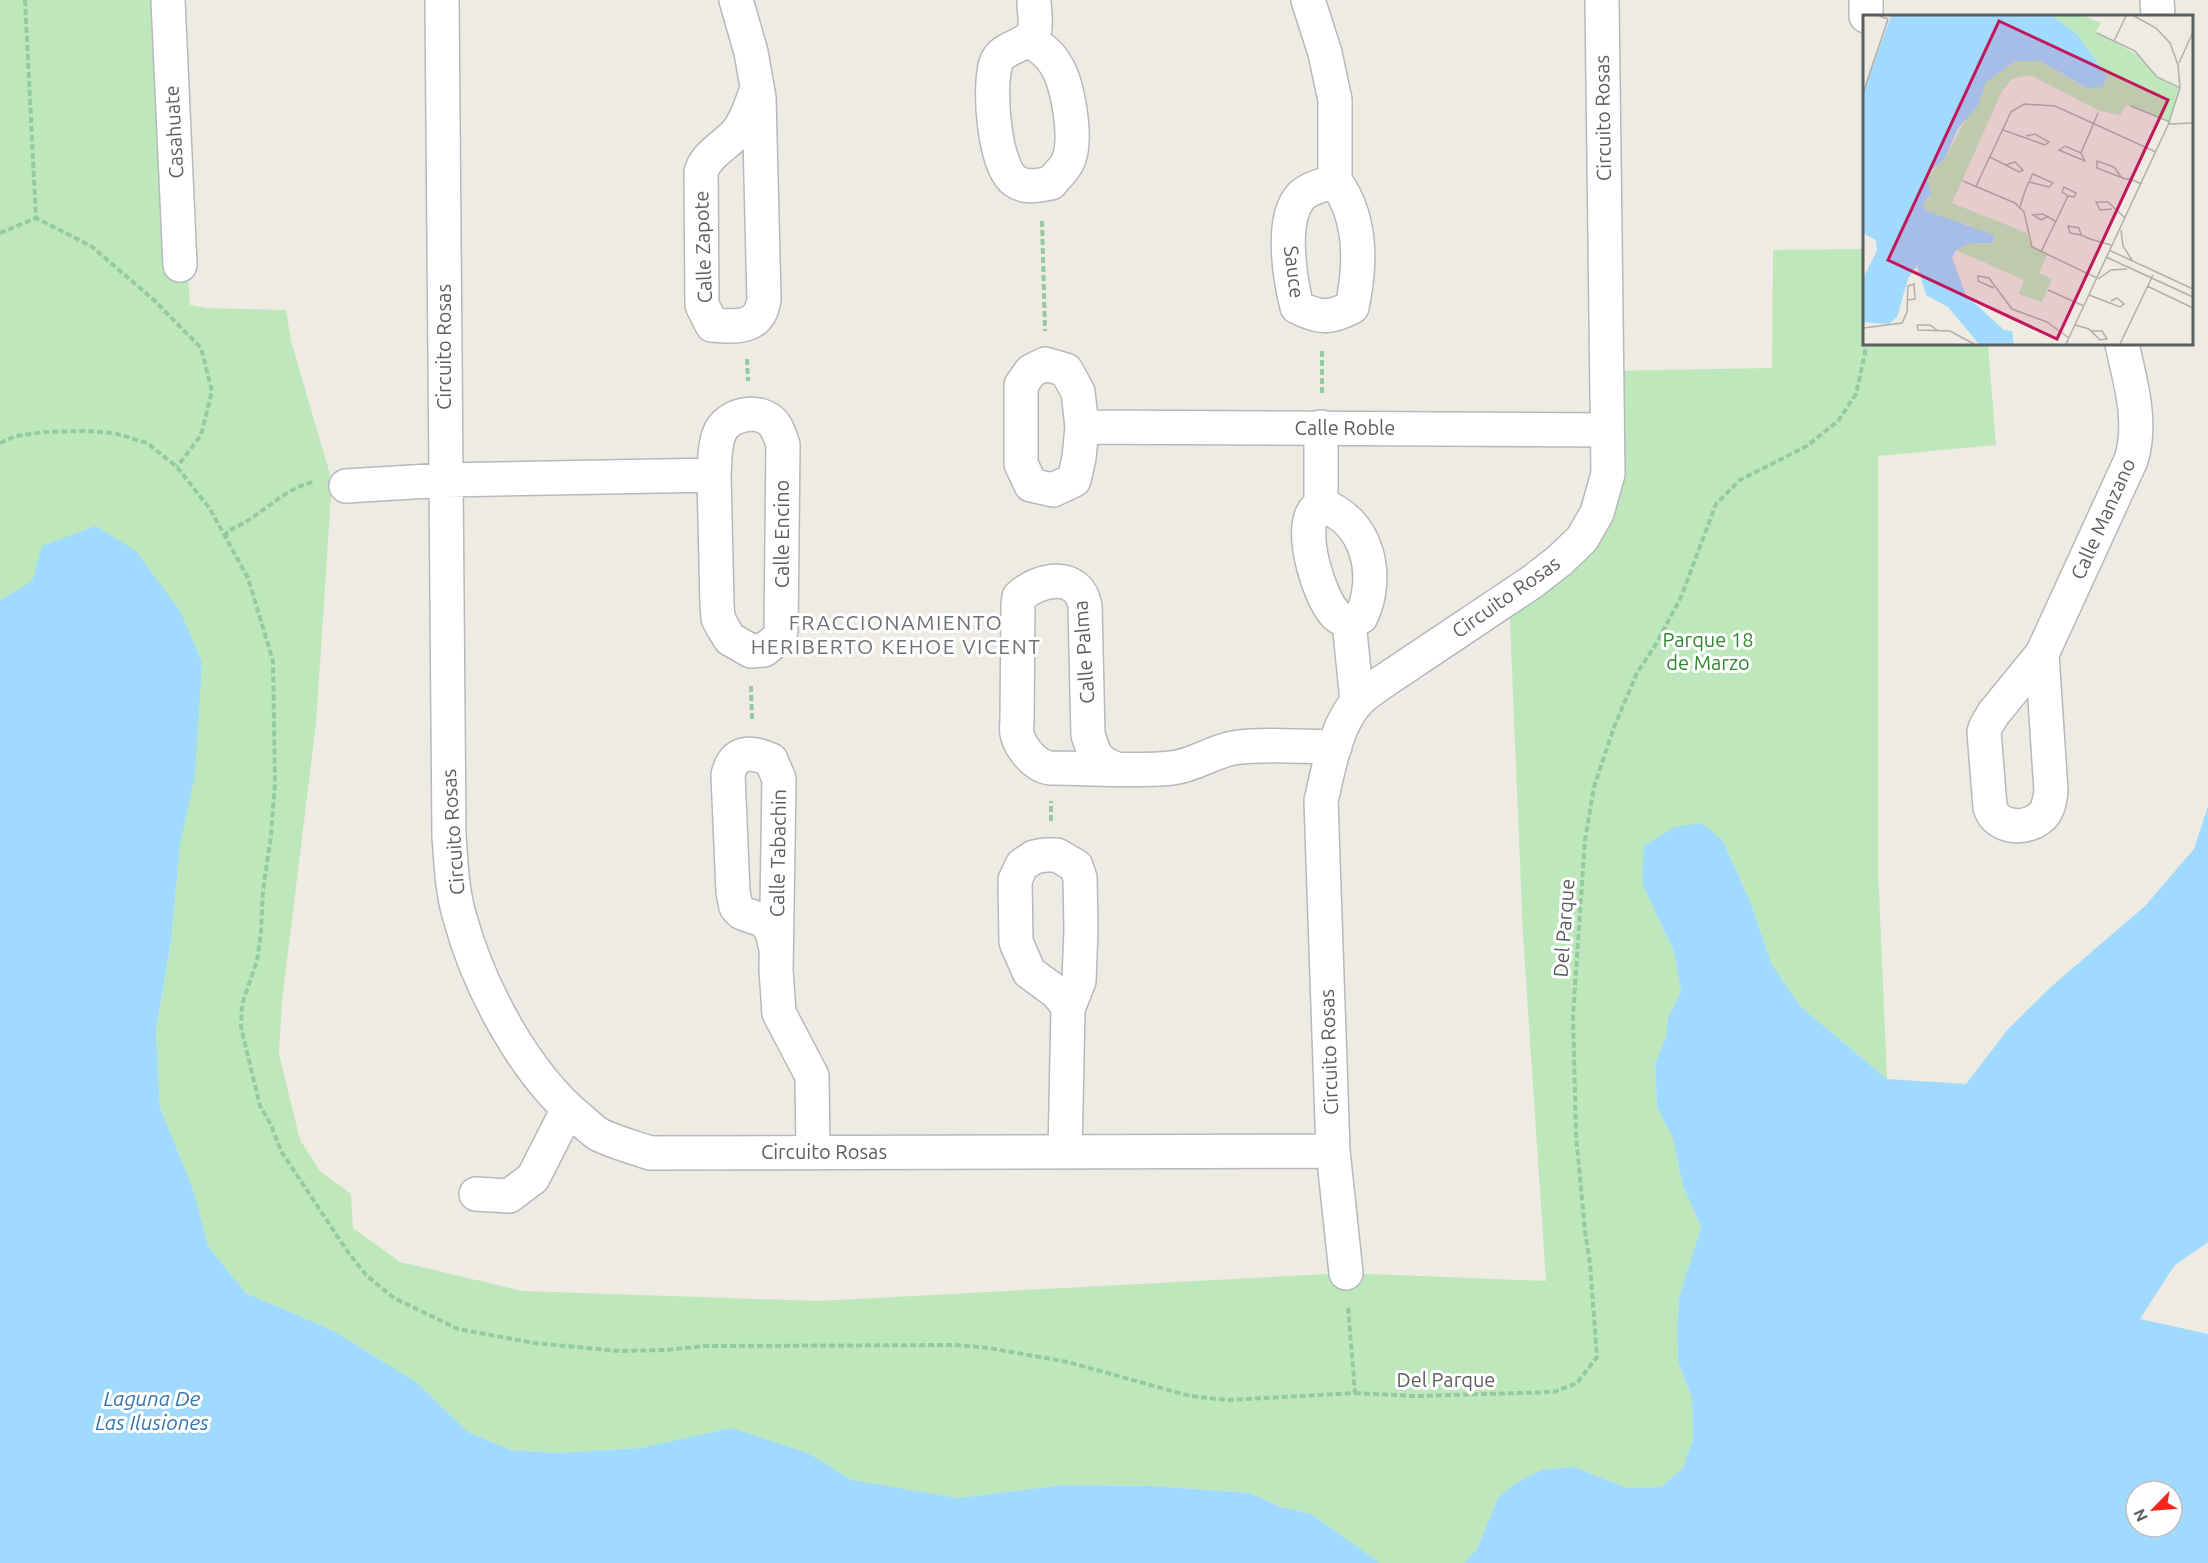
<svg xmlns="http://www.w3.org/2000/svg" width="2208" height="1563" font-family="Ubuntu,sans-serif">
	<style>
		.green { fill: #bee8bc }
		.water { fill: #a1daff; fill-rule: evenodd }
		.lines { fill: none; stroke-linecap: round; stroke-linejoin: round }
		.street-casing { stroke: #b5b9bd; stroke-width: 36 }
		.path { stroke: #94caa1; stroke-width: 4; stroke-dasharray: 6 3; stroke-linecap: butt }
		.street { stroke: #fff; stroke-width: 33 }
		.labels { text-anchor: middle; stroke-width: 6; stroke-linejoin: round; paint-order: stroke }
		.street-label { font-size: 20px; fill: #5a5f64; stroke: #fff }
		.park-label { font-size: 20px; fill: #2e872e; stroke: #fff }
		.neighbourhood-label { font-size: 21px; letter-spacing: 1.5px; fill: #6b7176; stroke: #fff }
		.water-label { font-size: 21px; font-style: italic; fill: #3476b0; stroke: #fff }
		.inset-road { fill: none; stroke: #afafac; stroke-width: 1.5 }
		.view { fill: #c2185b; fill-opacity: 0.15; stroke: #c2185b; stroke-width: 3 }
		.inset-edge { fill: none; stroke: #5a5f64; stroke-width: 3 }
	</style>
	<rect width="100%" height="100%" fill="#eeebe2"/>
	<path class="green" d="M0 0H170L190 305 206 308 286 310 291 341 332 481 316 724 282 1001 279 1054 300 1140 320 1171 351 1194 353 1228 400 1262 523 1291 818 1301 1346 1273 1546 1281 1523 935 1509 598 1597 513 1606 371 1772 368 1773 250 1864 249V344H1988L1996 445 1878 456V868L1887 1079 1801 1007 1772 965 1752 906 1723 841 1657 916 1674 952 1681 992 1668 1017 1666 1036 1655 1064 1657 1107 1673 1139 1683 1186 1701 1227 1679 1298 1677 1328 1678 1362 1692 1398 1693 1439 1683 1468 1661 1487 1627 1488 1574 1467 1498 1498 1477 1549 1464 1563H1380L1311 1514 1281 1507 1250 1493 1154 1486 1063 1485 958 1498 852 1480 808 1453 732 1429 640 1448 557 1453 511 1450 468 1432 416 1382 334 1331 246 1293 208 1246 193 1189 160 1107 156 1031 171 942 180 846 43 546 32 581 0 600Z"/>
	<path class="water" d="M96 526 136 551 180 611 202 662 195 774 180 846 171 942 156 1031 160 1107 193 1189 208 1246 246 1293 334 1331 416 1382 468 1432 511 1450 557 1453 640 1448 732 1428 808 1453 852 1480 958 1498 1063 1485 1154 1486 1250 1493 1281 1507 1311 1514 1380 1563H0V600L32 581 42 546Z
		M2208 806V1242L2174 1266 2140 1319 2208 1334V1563H1464L1477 1549 1498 1498 1516 1483 1542 1470 1574 1467 1627 1488 1661 1487 1683 1468 1693 1439 1692 1398 1678 1362 1677 1328 1679 1298 1701 1227 1683 1186 1673 1139 1657 1107 1655 1064 1666 1036 1668 1017 1681 992 1674 952 1642 883 1644 846 1674 827 1702 823 1723 841 1752 906 1772 965 1801 1007 1887 1079 1966 1084 2008 1029 2052 986 2145 906 2194 849ZM2136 1491H2172V1527H2136Z"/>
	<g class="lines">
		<g class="street-casing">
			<path id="street" d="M168 0 180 265
				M442 0 449 836C451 863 452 892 460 918 479 987 524 1073 580 1119 586 1124 592 1130 598 1134 613 1142 633 1147 650 1153L1333 1151
				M736 0 751 52 759 98 764 299C760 329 737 327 712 325L702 305 701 172C706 154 726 146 738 131 747 119 752 103 757 88
				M1308 0 1325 53 1335 100V181C1323 185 1305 189 1298 200 1281 225 1290 279 1297 307 1319 318 1330 319 1352 307 1361 265 1362 217 1335 181
				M2157 0 2158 16
				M1866 16V0
				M1029 40C1040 47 1049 53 1056 65 1068 83 1078 141 1068 161 1065 169 1056 176 1051 183 1039 185 1026 189 1015 181 994 167 988 87 996 63 1003 44 1031 48 1035 28 1036 19 1034 9 1034 0
				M1082 427 1078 392 1066 370 1045 364 1031 371 1021 385V464L1031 485 1053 490 1074 480 1079 458 1082 427 1607 430
				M346 486 445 480 714 475C715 461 714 443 721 430 731 413 761 408 774 424 778 430 781 438 783 445L781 629 780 637 764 650 751 651 730 639 723 628 718 618 717 605 714 475
				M1321 505C1367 520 1381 575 1361 617L1349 622C1344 620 1339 618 1336 615 1319 598 1299 532 1314 511 1316 508 1319 507 1321 505V427
				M1349 622 1357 701
				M2042 654 2051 791C2050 799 2049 807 2044 814 2030 831 1996 830 1990 807L1984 732 1986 726 1993 714 2042 654 2131 460C2143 422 2130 381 2122 344
				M1116 769 1103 763 1095 755 1088 735 1085 606C1079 571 1039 578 1019 597L1018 605 1017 719C1017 723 1016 730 1017 734 1021 749 1036 767 1051 768 1091 768 1132 772 1172 768 1193 766 1212 752 1233 748 1263 743 1304 747 1335 747
				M776 949 772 932 765 921 742 913 736 907 733 892 728 775C734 750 751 751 771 760L779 779 776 970 779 1013 812 1076 813 1152
				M1065 1152 1068 1009 1079 981 1081 929 1080 878 1076 866 1057 855H1045L1034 857 1022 865 1015 880 1016 942 1029 972 1056 992 1064 1001 1068 1009
				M476 1194 509 1196 533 1178 568 1109
				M1346 1273 1333 1151 1321 801C1328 771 1336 723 1359 700 1365 694 1374 688 1381 683L1532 582 1559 561 1582 539 1597 513 1608 474 1602 0"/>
		</g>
		<path class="path" d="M25 0 36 218 91 246 154 300 201 348 212 391 201 435 177 467
			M1042 221 1045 331
			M0 233 36 218
			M747 359 748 381
			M1322 393V350
			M0 443 16 436 44 432 86 431 114 433 147 443 177 467 210 509 248 578 273 661 275 783 271 836 263 890 261 932 257 961 242 1004 241 1027 260 1106 271 1125 281 1151 345 1248 366 1275 394 1298 458 1329 534 1343 619 1351 665 1350 706 1346 956 1345 989 1348 1068 1362 1190 1396 1227 1400 1355 1393 1348 1306
			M226 537 227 531C260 519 278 491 313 482
			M751 686 752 720
			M1051 821V801
			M1355 1393 1415 1396 1554 1392 1577 1383 1597 1357 1590 1263 1585 1231 1576 1135 1573 1015 1585 840 1594 787 1614 727 1637 673 1656 644 1681 597 1716 504 1740 480 1807 446 1838 421 1856 394 1865 353V344"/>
		<use href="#street" class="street"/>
	</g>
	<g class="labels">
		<g class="street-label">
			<text transform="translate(1603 118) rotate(-91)" y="7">Circuito Rosas</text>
			<text transform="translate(174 132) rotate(-93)" y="7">Casahuate</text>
			<text transform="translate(703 247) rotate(-92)" y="7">Calle Zapote</text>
			<text transform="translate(1294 272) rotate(83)" y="7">Sauce</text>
			<text transform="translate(444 347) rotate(-90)" y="7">Circuito Rosas</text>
			<text x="1345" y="435">Calle Roble</text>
			<text transform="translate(2103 519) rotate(-66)" y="7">Calle Manzano</text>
			<text transform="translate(782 534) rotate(-90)" y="7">Calle Encino</text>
			<text transform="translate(1506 597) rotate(-35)" y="7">Circuito Rosas</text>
			<text transform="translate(1084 652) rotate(-94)" y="7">Calle Palma</text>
			<text transform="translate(453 832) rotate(-94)" y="7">Circuito Rosas</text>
			<text transform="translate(778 853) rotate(-89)" y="7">Calle Tabachin</text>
			<text transform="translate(1564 928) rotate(-86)" y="7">Del Parque</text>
			<text transform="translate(1329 1052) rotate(-92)" y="7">Circuito Rosas</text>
			<text x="824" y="1159">Circuito Rosas</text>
			<text x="1446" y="1387">Del Parque</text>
		</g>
		<g class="park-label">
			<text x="1708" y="647">Parque 18<tspan x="1708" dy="23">de Marzo</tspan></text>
		</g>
		<g class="neighbourhood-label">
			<text x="896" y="630">FRACCIONAMIENTO<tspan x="896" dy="24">HERIBERTO KEHOE VICENT</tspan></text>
		</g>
		<g class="water-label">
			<text x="152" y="1406">Laguna De<tspan x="152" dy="24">Las Ilusiones</tspan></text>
		</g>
	</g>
	<g transform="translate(1863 15)">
		<rect width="330" height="330" fill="#eeebe2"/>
		<path d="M190 1H221L238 8 233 17 276 41 293 62 316 74 307 107 263 90 257 100 237 96 167 60 149 64 139 76 89 188 164 218 167 229 184 240 176 258 189 264 179 287 156 279 161 265 93 235 105 229H127L107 210 87 207 64 196 60 190 67 181V172L61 163 81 145 123 67 153 46H177L223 73 241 59 214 19Z" fill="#bee8bc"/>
		<path d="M28 1H190L214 19 244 62 239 72 224 73 177 46H153L123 67 114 92 95 113 81 145 63 159 68 178 60 190 64 196 131 220 130 228 105 229 93 235 89 243 103 280 141 315 149 316 151 329H116L85 292 63 280 54 250 45 264 34 302 26 309 0 307V264L14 235 13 225 0 218V77Z" fill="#a1daff"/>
		<path class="inset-road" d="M234 18 272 36 294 62 317 73M251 26 263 1M316 48 330 17M0 78 25 4 16 1M268 91 307 107M306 109 330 108M140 115 182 130 186 127 172 119 163 121M218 138 202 131 196 135 222 146 218 138 235 98M127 142 156 157 160 155 152 147 142 150M258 162 251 152 234 146V153L257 162H258L262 164H267L279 169M100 166 152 188 161 197 169 232 234 263M113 171 148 97 161 89 192 91 293 137M157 192 163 173 167 165 169 160 170 159 190 168 186 172 166 167M249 194 237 195 233 187H245L262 203M184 202 178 205 170 200 180 199 192 206M258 215 260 231 269 245M218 220 207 218 205 211 216 213 218 220 227 224 248 230M246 235 330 274M178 237 205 181 199 177 201 172 213 178 211 182 205 181M243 242 330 282M235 264 248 255 264 254M284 271 330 293M131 273 115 266V261L126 263 149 294 184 307 206 323M185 275 221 291M226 280 257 292 261 289 254 283 248 286M54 310 55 315 87 316 111 329M54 310H67L74 315M212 310 226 314 237 325 244 324 239 316H229M0 313 39 308 44 297 45 271 51 269 52 284 45 285M203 329 305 110 317 73 315 50 307 28 293 13 271 1M257 329 290 260"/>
		<path class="view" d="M136 6 305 85 194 324 25 245Z"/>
		<rect width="330" height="330" class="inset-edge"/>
	</g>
	<g transform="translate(2154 1509) rotate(245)"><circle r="28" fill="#ffffff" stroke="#bdbfc1" stroke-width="1.5"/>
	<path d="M0-4.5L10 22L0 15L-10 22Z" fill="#f6261f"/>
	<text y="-9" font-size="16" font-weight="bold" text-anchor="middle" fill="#5a5f64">N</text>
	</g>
</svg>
